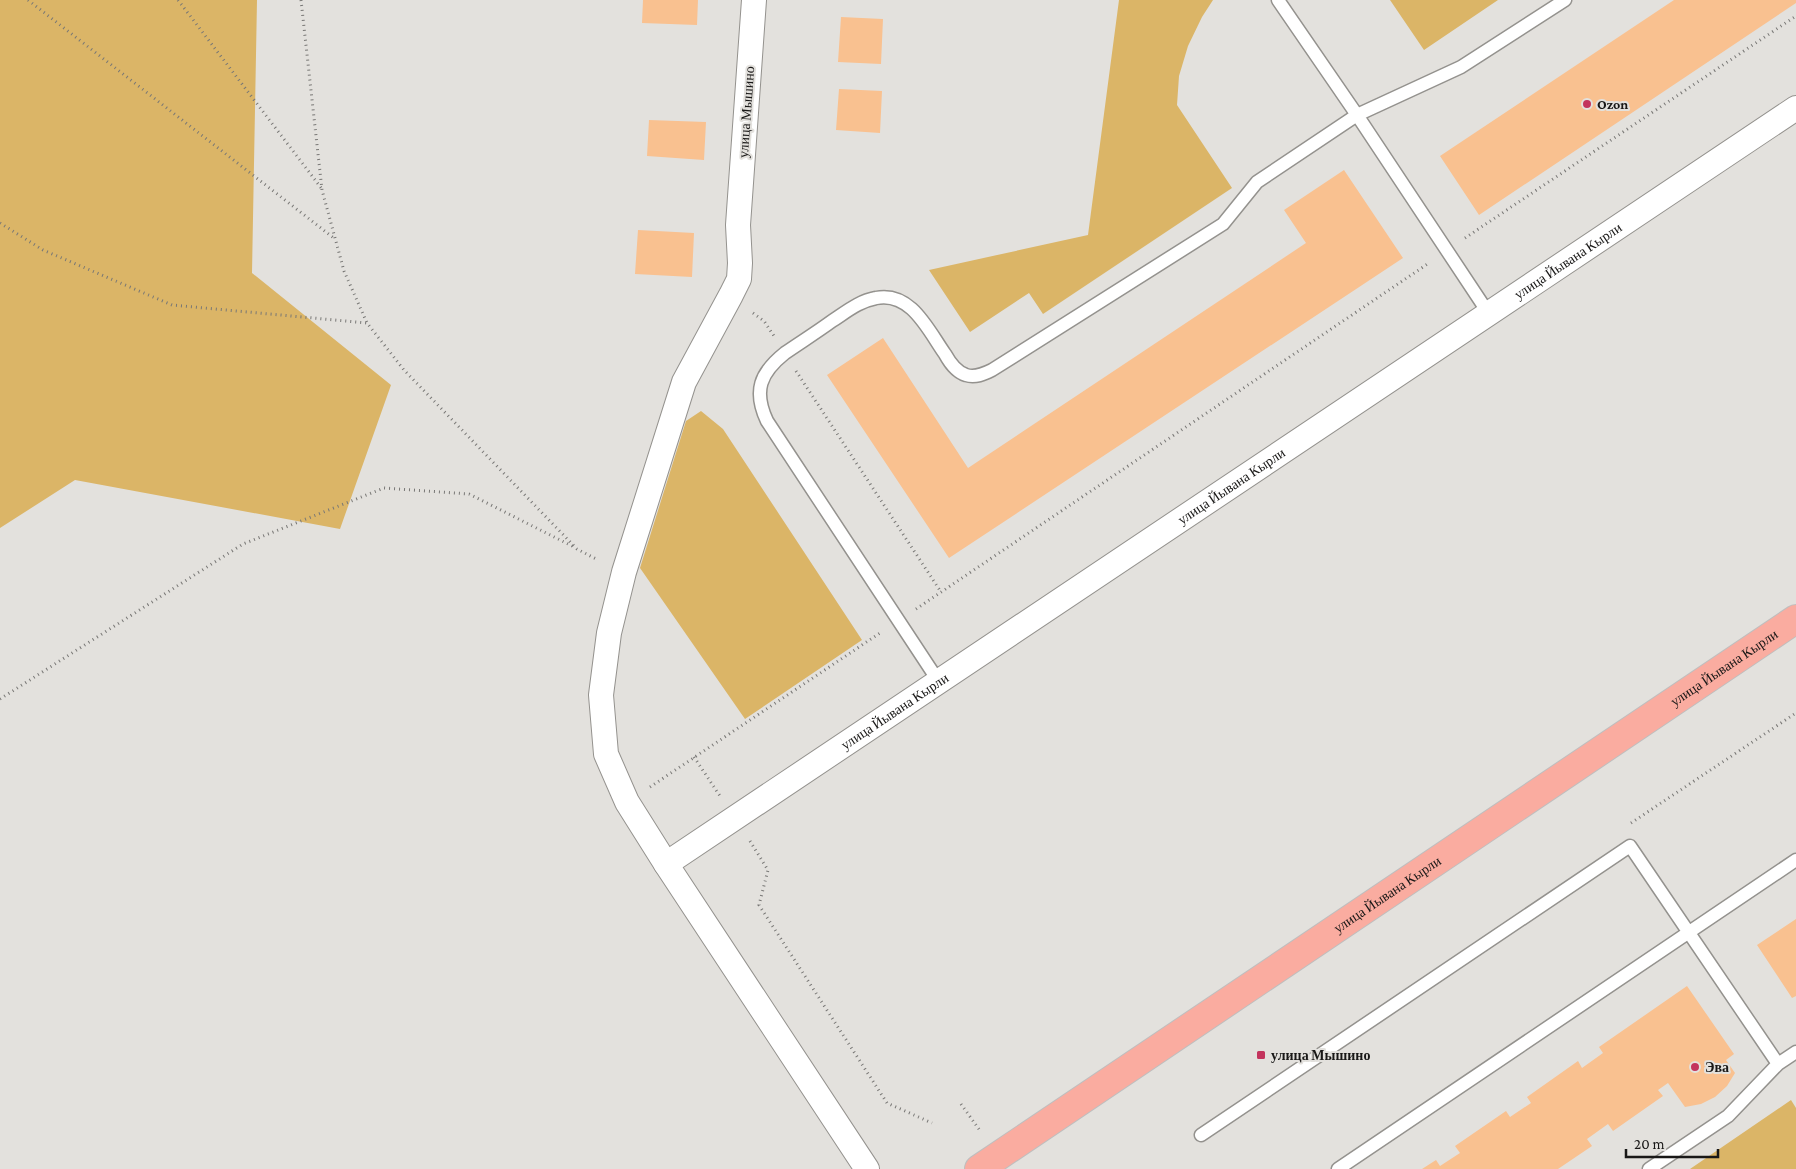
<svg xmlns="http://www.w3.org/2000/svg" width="1796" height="1169" font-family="'Crimson Pro',serif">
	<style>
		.green { fill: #dbb567 }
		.building { fill: #f9c190 }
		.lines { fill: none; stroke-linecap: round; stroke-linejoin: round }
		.service-casing { stroke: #94928e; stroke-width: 15 }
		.minor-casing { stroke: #94928e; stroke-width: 26 }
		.primary-casing { stroke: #bfbebe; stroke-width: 30 }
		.path { stroke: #787775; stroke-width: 3; stroke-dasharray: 1 4; stroke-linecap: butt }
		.service { stroke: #fff; stroke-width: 12 }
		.minor { stroke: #fff; stroke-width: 24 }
		.primary { stroke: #faaca0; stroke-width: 28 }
		.poi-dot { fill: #c3345d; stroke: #e3e1dd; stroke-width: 2 }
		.labels { text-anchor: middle; stroke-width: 4; stroke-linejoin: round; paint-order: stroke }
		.poi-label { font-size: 14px; font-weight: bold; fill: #191817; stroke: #e3e1dd; text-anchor: start }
		.street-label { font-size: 14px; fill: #191817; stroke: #e3e1dd }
	</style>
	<rect width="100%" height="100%" fill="#e3e1dd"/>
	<path class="green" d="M0 0H257L252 273 391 385 340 529 75 480 0 528Z
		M1119 0H1213L1202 17 1188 46 1179 76 1177 105 1232 188 1043 314 1029 293 970 332 929 270 1088 235Z
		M1390 0H1498L1424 50Z
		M701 411 723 429 862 640 745 719 640 568 686 421Z
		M1791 1100 1796 1108V1169H1690Z"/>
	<path class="building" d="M643 0H698L697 25 642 23Z
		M1674 0H1796V3L1479 215 1440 156Z
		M841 17 883 19 881 64 838 62Z
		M839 89 882 91 880 133 836 130Z
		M649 120 706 122 704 160 647 156Z
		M1344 170 1403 258 949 558 827 375 883 338 968 468 1306 243 1284 210Z
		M638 230 694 233 692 277 635 274Z
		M1796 919V996L1792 998 1757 945Z
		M1687 986 1734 1054 1726 1060 1735 1073 1727 1086 1715 1097 1701 1104 1685 1107 1668 1083 1658 1090 1663 1096 1613 1131 1608 1124 1587 1139 1592 1146 1558 1169H1422L1436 1160 1440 1166 1460 1153 1455 1146 1506 1111 1510 1117 1531 1103 1527 1097 1578 1061 1582 1068 1603 1053 1599 1047Z"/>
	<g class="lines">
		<g class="service-casing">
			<path id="service" d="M1278 0 1357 115 1489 314
				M939 682 767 421C753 391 760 373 785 353 801 342 817 332 832 321 846 312 859 301 876 298 911 291 928 330 945 354 950 363 956 372 966 375 975 378 984 374 992 370L1223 224 1257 182 1357 115 1461 67 1565 0
				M1201 1135 1630 846 1778 1064
				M1338 1169 1796 860
				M1649 1169 1728 1116 1778 1064 1796 1052"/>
		</g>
		<g class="minor-casing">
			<g id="minor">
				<path d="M754 0 738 225 740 263 739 279 731 295 684 382 624 572 609 633 601 695 606 754 627 802 666 864 867 1169"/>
				<path id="s1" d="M666 864 1796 108"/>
			</g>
		</g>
		<g class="primary-casing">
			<g id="primary">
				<path id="s2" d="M979 1169 1796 619"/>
			</g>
		</g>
		<path class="path" d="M28 0 335 239
			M178 0 322 189
			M301 0 322 190 344 271 367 323 404 370 577 549 598 560
			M0 223 43 250 172 305 367 323
			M1465 238 1796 16
			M753 313 764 321 774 336
			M796 371 941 592
			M916 609 1429 263
			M0 699 243 544 384 488 469 494 574 547
			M694 757 720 796
			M650 787 880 633
			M1631 823 1796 713
			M750 841 768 870 759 905 887 1103 932 1123
			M961 1104 981 1132"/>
		<use href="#service" class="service"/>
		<use href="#minor" class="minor"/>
		<use href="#primary" class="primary"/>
	</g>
	<g class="poi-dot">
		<circle cx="1587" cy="104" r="5"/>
		<rect x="1256" y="1050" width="10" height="10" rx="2.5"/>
		<circle cx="1695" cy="1067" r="5"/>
	</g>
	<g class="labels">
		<g class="poi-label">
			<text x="1597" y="109">Ozon</text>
			<text x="1271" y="1060">улица Мышино</text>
			<text x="1705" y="1072">Эва</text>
		</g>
		<g class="street-label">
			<text transform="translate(746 112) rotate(-86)" y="5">улица Мышино</text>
			<text dy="5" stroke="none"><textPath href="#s1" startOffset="1085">улица Йывана Кырли</textPath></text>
			<text dy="5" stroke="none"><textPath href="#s1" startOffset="680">улица Йывана Кырли</textPath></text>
			<text dy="5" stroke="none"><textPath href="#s2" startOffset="898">улица Йывана Кырли</textPath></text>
			<text dy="5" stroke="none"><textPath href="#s1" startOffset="275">улица Йывана Кырли</textPath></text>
			<text dy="5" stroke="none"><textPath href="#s2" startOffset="492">улица Йывана Кырли</textPath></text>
		</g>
	</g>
	<path d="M1626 1149v8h92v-8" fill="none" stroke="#191817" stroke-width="2.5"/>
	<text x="1634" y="1149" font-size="15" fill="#191817" stroke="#e3e1dd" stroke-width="4" paint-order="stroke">20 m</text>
</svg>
